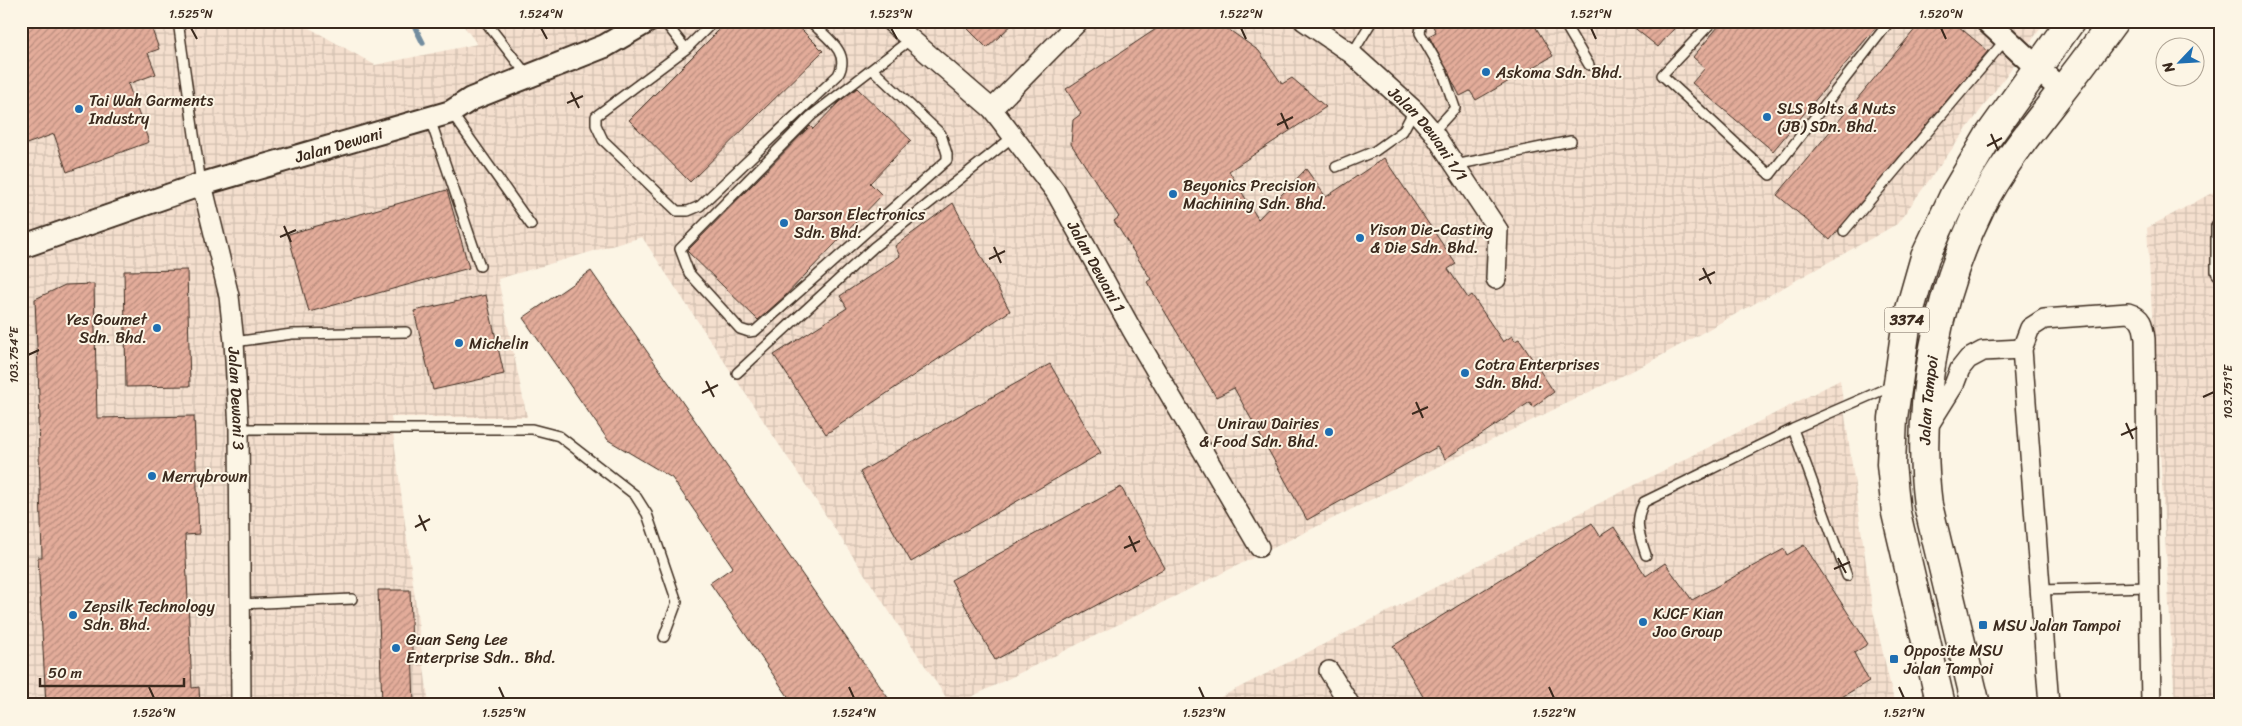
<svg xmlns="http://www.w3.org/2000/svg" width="2242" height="726" font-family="Sriracha,sans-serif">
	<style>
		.industrial { fill: url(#industrial-grid) }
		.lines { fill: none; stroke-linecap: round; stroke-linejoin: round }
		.stream { stroke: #728c9f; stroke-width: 5.5 }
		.building { fill: url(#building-hatch); stroke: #3b2a1e }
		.service-casing { stroke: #3b2a1e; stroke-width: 12 }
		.minor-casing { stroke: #3b2a1e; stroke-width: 22 }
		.tertiary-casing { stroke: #3b2a1e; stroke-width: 26 }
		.primary-casing { stroke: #3b2a1e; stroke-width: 31 }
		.service { stroke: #fcf5e5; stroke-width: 9 }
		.minor { stroke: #fcf5e5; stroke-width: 19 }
		.tertiary { stroke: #fcf5e5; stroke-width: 22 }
		.primary { stroke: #fcf5e5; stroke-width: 28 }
		.ticks { fill: none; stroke: #3b2a1e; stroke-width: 2 }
		.poi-dot { fill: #1f6fb2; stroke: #fcf5e5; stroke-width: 2 }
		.labels { text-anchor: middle; stroke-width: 4; stroke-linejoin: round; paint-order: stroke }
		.shield { fill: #fcf5e5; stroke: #75675a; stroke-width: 1 }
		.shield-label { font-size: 15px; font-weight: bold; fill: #3b2a1e }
		.poi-label { font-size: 16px; fill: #3b2a1e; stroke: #fcf5e5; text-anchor: start }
		.street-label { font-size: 16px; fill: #3b2a1e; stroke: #fcf5e5 }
		.neatline { fill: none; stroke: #3b2a1e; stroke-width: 2 }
		.ticks-label { font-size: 12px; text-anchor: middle; fill: #3b2a1e }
	</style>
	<defs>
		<pattern id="industrial-grid" width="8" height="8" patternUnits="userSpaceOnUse" patternTransform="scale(1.25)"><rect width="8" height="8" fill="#f4dfce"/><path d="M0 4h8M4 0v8" fill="none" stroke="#d2c0b0"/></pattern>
		<pattern id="building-hatch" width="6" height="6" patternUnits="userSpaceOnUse" patternTransform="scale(1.25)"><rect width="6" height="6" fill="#e3ac9a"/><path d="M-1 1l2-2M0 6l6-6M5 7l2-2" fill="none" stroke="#b98c7d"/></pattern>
	</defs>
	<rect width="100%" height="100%" fill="#fcf5e5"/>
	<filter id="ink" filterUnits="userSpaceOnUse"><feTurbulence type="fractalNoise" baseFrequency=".02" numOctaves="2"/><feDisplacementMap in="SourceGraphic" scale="10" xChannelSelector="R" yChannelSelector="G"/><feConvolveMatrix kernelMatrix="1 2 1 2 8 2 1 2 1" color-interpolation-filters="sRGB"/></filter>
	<g filter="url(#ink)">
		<path class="industrial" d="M21 21H297L375 65 477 44 460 21H2046L1897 224 1648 363 955 705H951L642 237 498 279 527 417H391L429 705H21Z
			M2221 188V705H2175L2147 228Z
			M1840 380 1872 606 1895 705H1205Z"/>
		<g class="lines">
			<path class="stream" d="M412 21 423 43"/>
		</g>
		<path class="building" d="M21 21H149L159 49 148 53 156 74 128 84 149 142 67 172 54 134 21 146Z
			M728 21H793L823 51 690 182 629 120Z
			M960 21H1016L987 48Z
			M1194 21 1228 29 1259 51 1282 84 1292 78 1326 107 1229 171 1258 219 1306 169 1326 197 1384 158 1456 264 1448 269 1468 298 1472 295 1503 342 1512 336 1515 341 1519 339 1554 392 1533 407 1530 402 1445 459 1437 447 1307 520 1234 388 1216 397 1147 282 1151 279 1114 221 1119 217 1071 144 1073 120 1081 114 1066 89 1159 27Z
			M1430 21H1532L1553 56 1476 100 1470 91 1460 96 1429 36 1436 32Z
			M1626 21H1681L1658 47Z
			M1723 21H1881L1773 151 1692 83 1705 68 1693 57Z
			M1922 21H1952L1988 51 1830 240 1777 195Z
			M857 88 911 140 870 183 882 195 784 297 758 320 687 251 810 126 813 129 839 102Z
			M447 190 469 268 309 312 288 234Z
			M953 203 1010 311 826 434 774 355 847 308 840 296 900 256 895 246Z
			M187 270 190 386 126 387 124 271Z
			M591 271 893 705H794L710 583 733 567 672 478 608 440 523 318Z
			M94 284 97 418 194 416 199 534 185 535 192 688 199 687 200 705H46L38 557H42L38 419H40L35 299 65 285Z
			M486 295 504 374 433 390 414 311Z
			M1050 364 1101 453 911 562 860 472Z
			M1121 487 1165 568 995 660 951 580Z
			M1592 523 1600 536 1614 527 1646 576 1665 563 1692 600 1784 549 1787 555 1804 545 1868 644 1854 653 1869 681 1828 705H1428L1393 646Z
			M378 590H410L414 705H382Z"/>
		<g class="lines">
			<g class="service-casing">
				<path id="service" d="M178 21 201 184
					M485 21 527 75
					M664 21 686 49
					M714 21 686 49 596 116V125L603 140 677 211H688L700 206 838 75C852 52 825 37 810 21
					M1422 21 1420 33 1443 73 1455 108 1433 132
					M1563 21 1589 65
					M1713 21 1662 75 1770 175 1890 21
					M1352 54 1372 21
					M873 70 941 134 947 154V160L755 331 749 332 740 329 689 273 680 249 811 116 911 39
					M451 112 531 225
					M430 119 480 266
					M1455 165 1571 141
					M1336 167 1375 151 1403 131 1414 110
					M1844 231 2006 39
					M234 342 292 334 406 332
					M737 373 874 247 1014 136
					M239 429H532L559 436 635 495 647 514 677 602 664 637
					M1793 429 1847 576
					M1646 555C1639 534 1634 522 1644 502L1793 429 1894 385
					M2040 590 2149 587
					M240 604 352 599"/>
			</g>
			<g class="minor-casing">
				<g id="minor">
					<path id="s1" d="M890 21 992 109 1055 191 1132 330 1259 547"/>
					<path id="s2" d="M1304 21 1352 54 1414 110 1433 132 1498 230 1496 279"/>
					<path d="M992 109 1079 21"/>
					<path id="s3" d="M202 184 229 296 234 342 239 429 241 705"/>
					<path d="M2221 227V271"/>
					<path d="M1927 428 1954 385 1960 369 1968 359 1983 351 2022 349"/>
					<path d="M1329 671 1350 705"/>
					<path d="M2049 705 2022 349 2030 328 2044 319 2128 313C2142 317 2143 324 2145 339L2151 705"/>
				</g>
			</g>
			<g class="tertiary-casing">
				<g id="tertiary">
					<path d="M1987 21 2062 91"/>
					<path id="s4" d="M21 247 202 184 451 112 471 99 605 46 648 21"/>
				</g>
			</g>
			<g class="primary-casing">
				<g id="primary">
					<path d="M1941 705 1896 513 1891 464 1893 418 1907 320 1925 257 1955 193 1988 137 2071 21"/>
					<path id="s5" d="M1976 705 1928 505C1915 407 1937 294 1981 206 1999 170 2025 138 2050 106 2072 78 2093 50 2114 21"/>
				</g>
			</g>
			<use href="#service" class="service"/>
			<use href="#minor" class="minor"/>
			<use href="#tertiary" class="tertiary"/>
			<use href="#primary" class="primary"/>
		</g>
	</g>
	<path class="ticks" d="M191 28 197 39M541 28 547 39M891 28 897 39M1241 28 1246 39M1591 28 1596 39M1941 28 1946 39M571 92 579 108M567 103 583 96M1281 113 1288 129M1277 125 1293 117M1991 134 1998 150M1987 146 2002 138M284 226 291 242M280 237 296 230M994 247 1001 263M989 259 1005 251M1703 268 1711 284M1699 280 1715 272M28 355 39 350M706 381 714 397M702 393 718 385M2203 397 2214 392M1416 402 1423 418M1412 414 1428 407M2126 423 2133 439M2121 435 2137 428M419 515 426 531M415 527 430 519M1129 536 1136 552M1124 548 1140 541M1838 558 1846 573M1834 569 1850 562M149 687 154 698M499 687 504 698M849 687 854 698M1199 687 1204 698M1549 687 1554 698M1899 687 1904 698"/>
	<g class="poi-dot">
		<circle cx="1486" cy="72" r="5"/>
		<circle cx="79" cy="109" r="5"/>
		<circle cx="1767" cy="117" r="5"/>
		<circle cx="1173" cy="194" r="5"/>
		<circle cx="784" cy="223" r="5"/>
		<circle cx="1360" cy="238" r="5"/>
		<circle cx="157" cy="328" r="5"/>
		<circle cx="459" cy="343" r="5"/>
		<circle cx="1465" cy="373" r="5"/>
		<circle cx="1329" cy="432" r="5"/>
		<circle cx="152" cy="476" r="5"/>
		<circle cx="73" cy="615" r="5"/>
		<circle cx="1643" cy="622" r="5"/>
		<rect x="1978" y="620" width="10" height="10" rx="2.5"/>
		<circle cx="396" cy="648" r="5"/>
		<rect x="1889" y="654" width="10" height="10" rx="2.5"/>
	</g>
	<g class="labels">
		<rect class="shield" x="1884.5" y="307.5" width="45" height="25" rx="4"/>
		<g class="shield-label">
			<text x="1907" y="325">3374</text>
		</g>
		<g class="poi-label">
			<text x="1496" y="78">Askoma Sdn. Bhd.</text>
			<text x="89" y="106">Tai Wah Garments<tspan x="89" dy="18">Industry</tspan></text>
			<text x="1777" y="114">SLS Bolts &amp; Nuts<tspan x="1777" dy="18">(JB) SDn. Bhd.</tspan></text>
			<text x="1183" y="191">Beyonics Precision<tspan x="1183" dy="18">Machining Sdn. Bhd.</tspan></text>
			<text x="794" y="220">Darson Electronics<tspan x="794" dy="18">Sdn. Bhd.</tspan></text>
			<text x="1370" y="235">Yison Die-Casting<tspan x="1370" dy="18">&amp; Die Sdn. Bhd.</tspan></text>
			<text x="147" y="325" text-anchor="end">Yes Goumet<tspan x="147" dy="18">Sdn. Bhd.</tspan></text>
			<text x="469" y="349">Michelin</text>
			<text x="1475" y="370">Cotra Enterprises<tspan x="1475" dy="18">Sdn. Bhd.</tspan></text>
			<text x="1319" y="429" text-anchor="end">Uniraw Dairies<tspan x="1319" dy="18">&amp; Food Sdn. Bhd.</tspan></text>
			<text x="162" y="482">Merrybrown</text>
			<text x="83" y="612">Zepsilk Technology<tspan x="83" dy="18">Sdn. Bhd.</tspan></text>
			<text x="1653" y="619">KJCF Kian<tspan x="1653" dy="18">Joo Group</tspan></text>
			<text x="1993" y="631">MSU Jalan Tampoi</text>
			<text x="406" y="645">Guan Seng Lee<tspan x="406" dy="18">Enterprise Sdn.. Bhd.</tspan></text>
			<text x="1904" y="656">Opposite MSU<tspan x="1904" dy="18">Jalan Tampoi</tspan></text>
		</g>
		<g class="street-label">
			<text dy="6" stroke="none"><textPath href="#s2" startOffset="169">Jalan Dewani 1/1</textPath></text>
			<text dy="6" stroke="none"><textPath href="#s4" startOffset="334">Jalan Dewani</textPath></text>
			<text dy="6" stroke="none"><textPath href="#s1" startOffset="324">Jalan Dewani 1</textPath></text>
			<text dy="6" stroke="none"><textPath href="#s3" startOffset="218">Jalan Dewani 3</textPath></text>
			<text dy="6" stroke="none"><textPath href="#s5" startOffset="311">Jalan Tampoi</textPath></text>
		</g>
	</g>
	<rect width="2242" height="726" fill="none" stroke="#fcf5e5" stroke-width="55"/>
	<g transform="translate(2180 62) rotate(245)"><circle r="24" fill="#fcf5e5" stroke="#afa495"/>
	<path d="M0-4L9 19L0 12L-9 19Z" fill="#1f6fb2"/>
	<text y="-8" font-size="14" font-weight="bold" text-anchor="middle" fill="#3b2a1e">N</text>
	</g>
	<path d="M40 678v8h144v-8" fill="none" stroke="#3b2a1e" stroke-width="2.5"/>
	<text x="48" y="678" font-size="15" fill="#3b2a1e" stroke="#fcf5e5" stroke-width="4" paint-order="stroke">50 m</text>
	<rect x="28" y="28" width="2186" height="670" class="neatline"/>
	<g class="ticks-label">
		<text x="191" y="18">1.525°N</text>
		<text x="541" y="18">1.524°N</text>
		<text x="891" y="18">1.523°N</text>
		<text x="1241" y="18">1.522°N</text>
		<text x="1591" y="18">1.521°N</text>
		<text x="1941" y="18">1.520°N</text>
		<text transform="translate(14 355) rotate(-90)" y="4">103.754°E</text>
		<text transform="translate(2228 392) rotate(-90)" y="4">103.751°E</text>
		<text x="154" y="717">1.526°N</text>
		<text x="504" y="717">1.525°N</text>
		<text x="854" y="717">1.524°N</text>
		<text x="1204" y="717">1.523°N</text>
		<text x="1554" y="717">1.522°N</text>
		<text x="1904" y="717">1.521°N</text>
	</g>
</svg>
